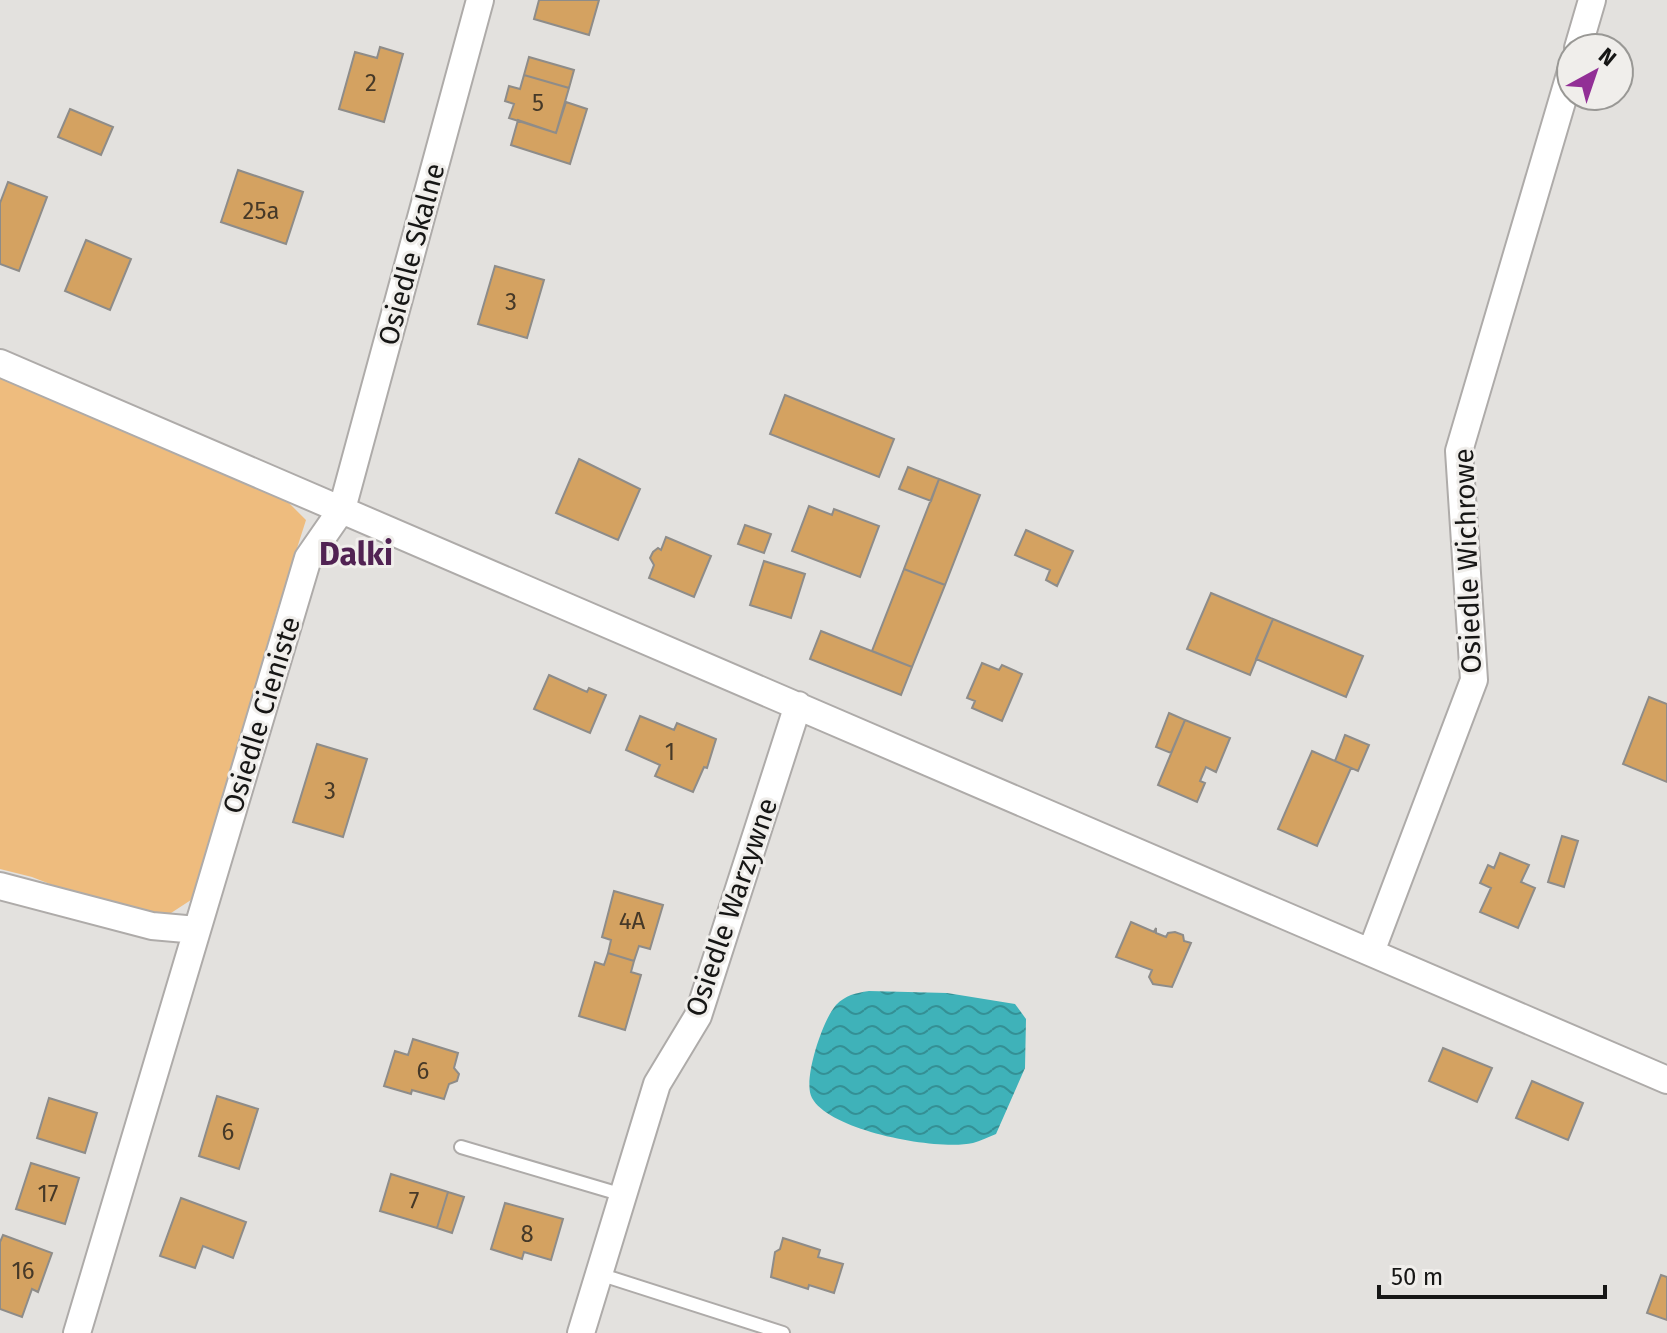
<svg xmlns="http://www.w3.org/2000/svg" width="1667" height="1333" font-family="'Fira Sans',sans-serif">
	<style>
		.grass { fill: #eebc7e }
		.water { fill: url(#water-waves) }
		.building { fill: #d4a261; stroke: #8e8c89; stroke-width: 2 }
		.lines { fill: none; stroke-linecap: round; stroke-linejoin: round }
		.lane-casing { stroke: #aeaba9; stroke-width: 16 }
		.street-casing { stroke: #aeaba9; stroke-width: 30 }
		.lane { stroke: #fff; stroke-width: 12 }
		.street { stroke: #fff; stroke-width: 26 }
		.labels { text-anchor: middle; stroke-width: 6; stroke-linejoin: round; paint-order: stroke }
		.number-label { font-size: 24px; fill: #463928 }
		.street-label { font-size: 28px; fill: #161615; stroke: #f0eeeb }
		.quarter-label { font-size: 32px; font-weight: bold; fill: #512253; stroke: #f0eeeb }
	</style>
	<defs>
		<pattern id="water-waves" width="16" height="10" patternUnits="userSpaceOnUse" patternTransform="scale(2)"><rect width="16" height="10" fill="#3fb2b9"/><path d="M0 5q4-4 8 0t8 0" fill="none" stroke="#349095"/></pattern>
	</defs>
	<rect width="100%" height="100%" fill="#e3e1de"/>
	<path class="grass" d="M0 376 281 495 306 520 276 614 194 898 171 913 153 917 96 902 32 877 0 869Z"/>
	<path class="water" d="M869 991 947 993 1015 1004 1026 1019 1025 1068 996 1134C988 1137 980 1141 973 1143 937 1151 830 1131 812 1098 802 1081 823 1019 836 1005 846 995 855 993 869 991Z"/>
	<path class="building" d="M539 0H599L589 35 534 19Z
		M380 47 403 54 384 122 339 109 355 52 377 58Z
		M529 57 574 70 569 88 524 75Z
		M524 75 569 88 556 133 509 118 514 104 505 101 509 86 520 89Z
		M566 102 587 109 570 164 511 145 518 120 556 133Z
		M70 109 113 127 101 155 58 137Z
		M238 170 303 192 286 244 221 222Z
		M8 182 47 197 19 271 0 264V203Z
		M86 240 131 259 110 310 65 291Z
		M495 266 544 280 527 338 478 324Z
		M785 395 894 439 879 477 770 434Z
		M579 459 640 489 618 540 556 513Z
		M908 467 939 479 931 501 899 489Z
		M939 479 980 495 945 585 904 569Z
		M809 506 832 515 834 509 879 526 860 577 792 551Z
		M745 525 771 534 764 553 738 544Z
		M1026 530 1073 551 1057 586 1046 580 1050 570 1015 555Z
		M666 537 711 556 694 597 649 578 654 565 650 558 653 552 658 548 661 550Z
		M764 561 805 574 791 618 750 605Z
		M904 569 945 585 912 667 872 651Z
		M1211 593 1273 619 1250 675 1187 649Z
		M1273 619 1363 656 1346 697 1256 659Z
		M821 631 912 667 901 695 810 659Z
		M982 663 999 670 1002 665 1022 674 1002 721 972 708 975 701 967 698Z
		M549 675 587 692 589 688 606 695 590 733 534 709Z
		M1649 697 1667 704V782L1623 764Z
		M1169 713 1185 720 1171 753 1156 747Z
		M640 716 674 730 677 723 716 739 707 768 704 767 693 792 655 776 660 765 626 750Z
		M1185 720 1230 738 1216 772 1206 767 1200 781 1205 783 1197 802 1158 785Z
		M1345 735 1369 745 1358 771 1335 761Z
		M317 744 367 759 343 837 293 822Z
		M1312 751 1351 768 1317 846 1278 829Z
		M1562 836 1578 841 1564 887 1548 882Z
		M1500 853 1529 865 1521 882 1535 888 1518 928 1480 912 1491 888 1480 883 1488 865 1494 868Z
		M614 891 663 905 650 949 639 946 634 961 608 953 611 940 602 937Z
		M1131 922 1154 932 1156 928V933L1166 937 1168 933 1175 932 1183 935 1184 941 1191 943 1172 987 1153 984 1149 977 1152 970 1116 957Z
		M608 953 634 961 631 972 641 975 625 1030 579 1016 595 962 604 965Z
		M413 1039 458 1053 454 1068 459 1074 457 1081 449 1084 444 1099 412 1090 411 1094 384 1086 395 1051 408 1055Z
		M1443 1048 1492 1068 1477 1102 1429 1081Z
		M1532 1081 1583 1103 1568 1140 1516 1118Z
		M217 1096 258 1109 239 1169 199 1156Z
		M49 1098 97 1113 85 1153 37 1138Z
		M31 1163 79 1178 65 1224 16 1209Z
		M391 1174 448 1192 437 1228 380 1211Z
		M448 1192 464 1197 452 1233 437 1228Z
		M181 1198 246 1222 233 1258 203 1246 195 1268 160 1256Z
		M505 1203 563 1219 551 1260 524 1252 522 1259 491 1249Z
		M3 1235 52 1253 38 1292 32 1289 22 1317 0 1309V1242Z
		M783 1238 820 1250 818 1257 843 1264 834 1293 809 1285 808 1289 771 1277 775 1252 780 1249Z
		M1661 1275 1667 1277V1320L1647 1313Z"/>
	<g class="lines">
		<g class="lane-casing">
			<path id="lane" d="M461 1147 623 1195
				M599 1274 783 1333"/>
		</g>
		<g class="street-casing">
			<path id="street" d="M1578 48 1592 0
				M0 363 1667 1080
				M0 886 152 926 197 930
				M1371 952 1474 680 1459 451 1571 71
				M77 1333 308 558 342 509 480 0
				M581 1333 657 1084 698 1016 798 705"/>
		</g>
		<use href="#lane" class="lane"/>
		<use href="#street" class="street"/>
	</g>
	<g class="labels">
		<g class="number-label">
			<text x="371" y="91">2</text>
			<text x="538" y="111">5</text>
			<text x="261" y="219">25a</text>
			<text x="511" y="310">3</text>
			<text x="670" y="760">1</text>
			<text x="330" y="799">3</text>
			<text x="632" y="929">4A</text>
			<text x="423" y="1079">6</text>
			<text x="228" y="1140">6</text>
			<text x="48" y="1202">17</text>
			<text x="414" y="1209">7</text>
			<text x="527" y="1242">8</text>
			<text x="23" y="1279">16</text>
		</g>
		<g class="street-label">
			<text transform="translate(411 254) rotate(-75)" y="10">Osiedle Skalne</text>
			<text transform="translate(1467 561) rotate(-92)" y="10">Osiedle Wichrowe</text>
			<text transform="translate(261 715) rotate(-73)" y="10">Osiedle Cieniste</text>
			<text transform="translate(731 907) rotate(-71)" y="10">Osiedle Warzywne</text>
		</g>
		<g class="quarter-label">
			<text x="356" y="565">Dalki</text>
		</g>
	</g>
	<g transform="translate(1595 72) rotate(40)"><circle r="38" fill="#f0eeeb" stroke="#999895" stroke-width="2"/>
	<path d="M0-6L14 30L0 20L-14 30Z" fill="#922f96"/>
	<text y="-12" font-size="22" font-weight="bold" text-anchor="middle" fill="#161615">N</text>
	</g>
	<path d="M1379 1285v12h226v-12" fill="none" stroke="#161615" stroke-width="4"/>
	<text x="1391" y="1285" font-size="24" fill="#161615" stroke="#f0eeeb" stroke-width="6" paint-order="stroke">50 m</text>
</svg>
